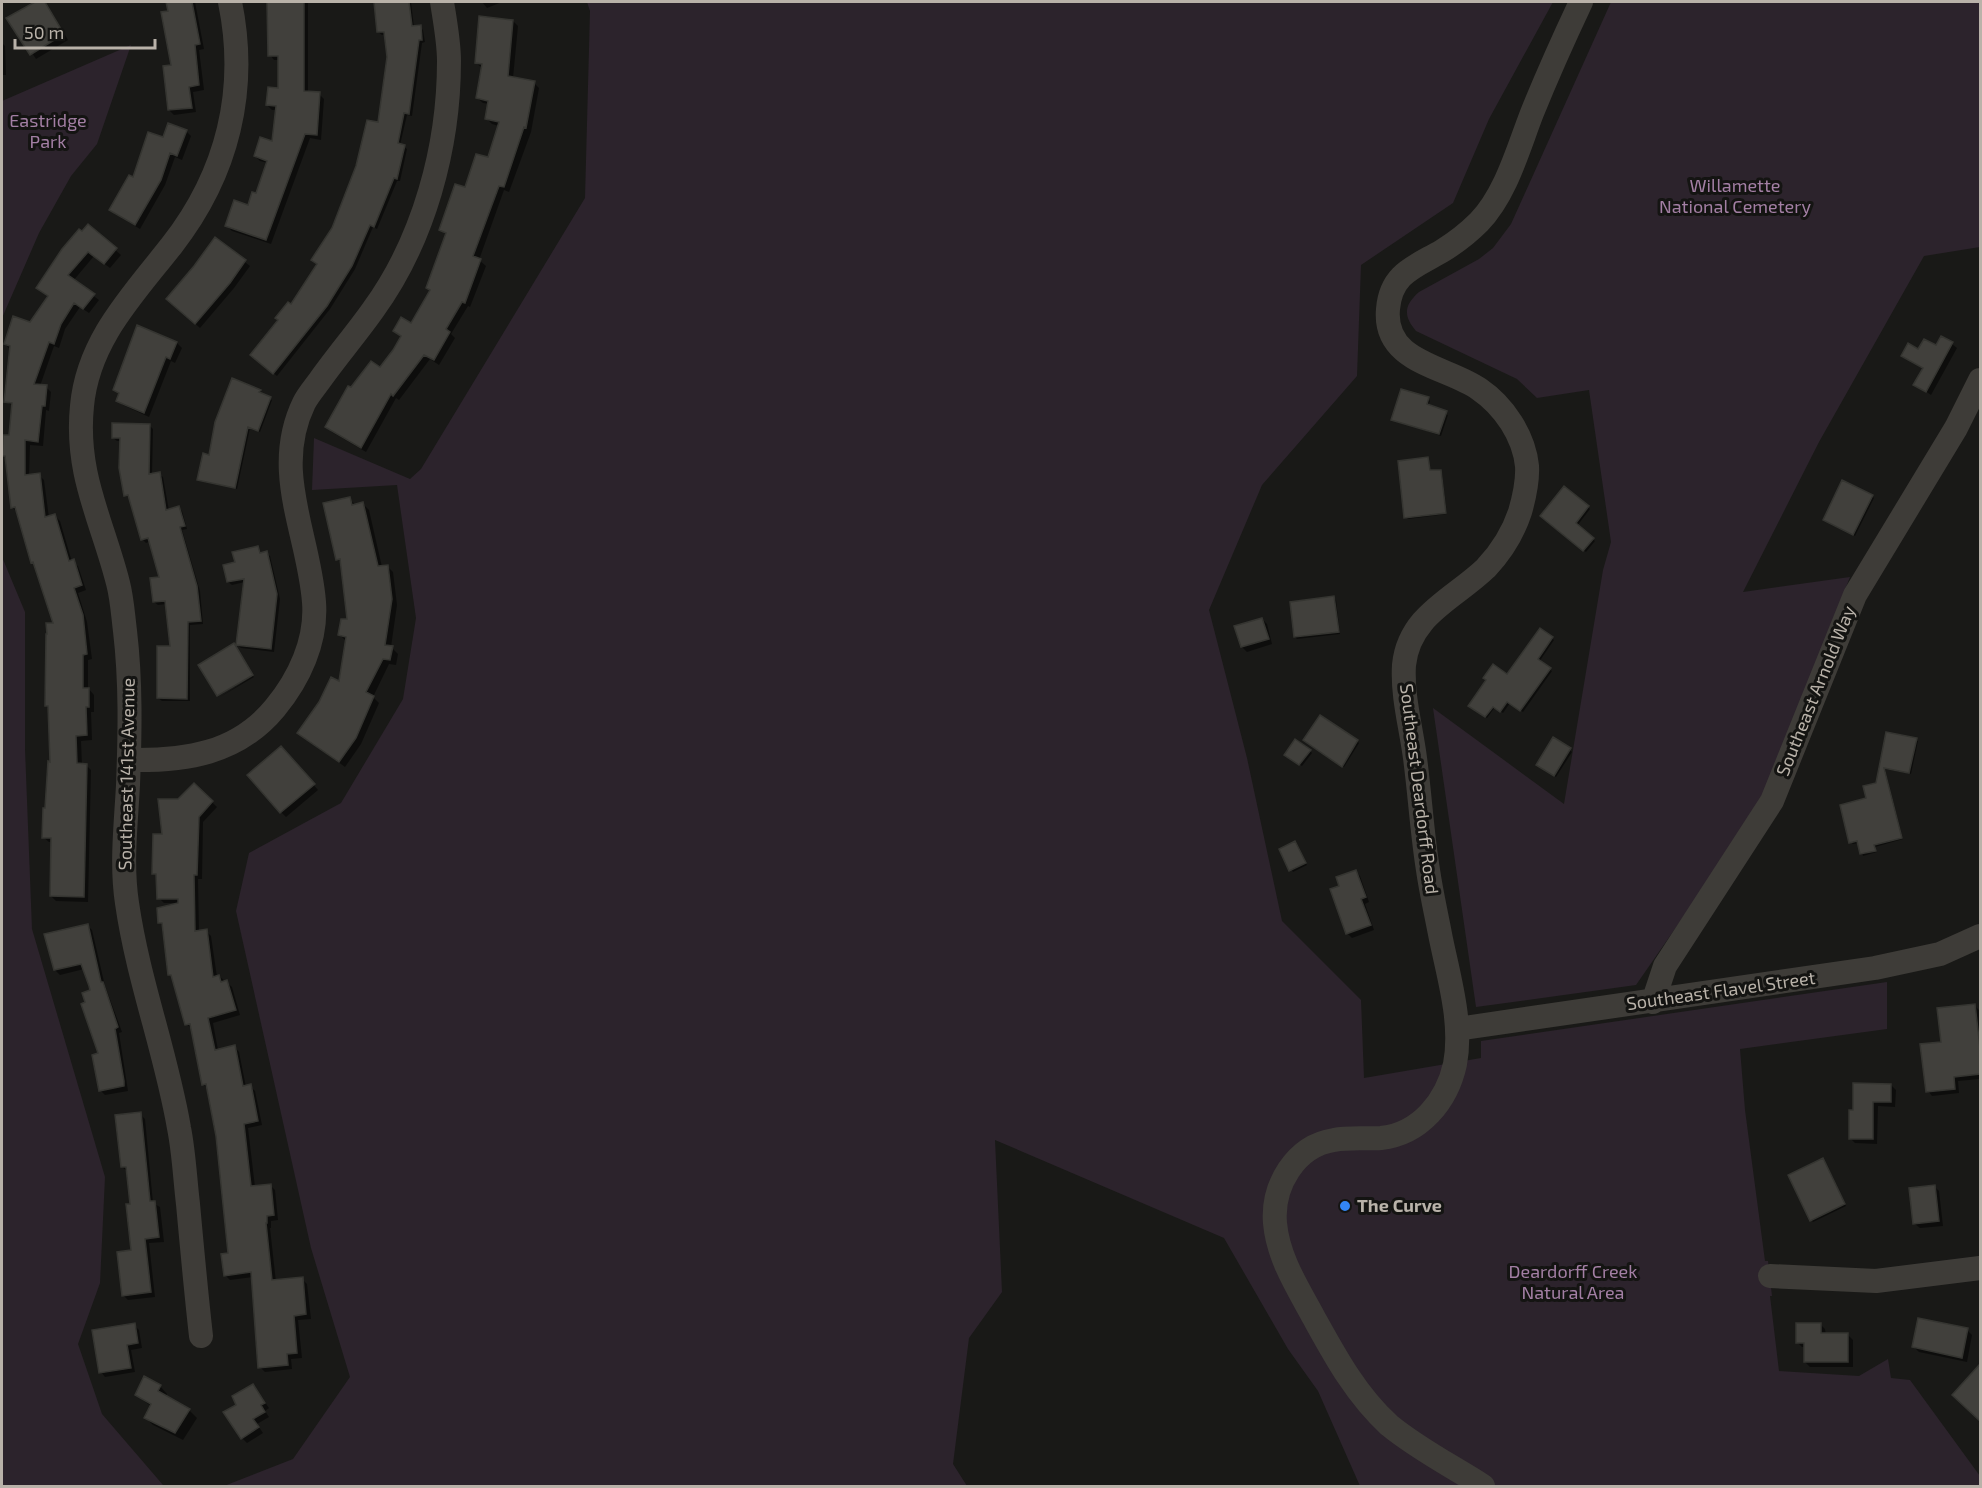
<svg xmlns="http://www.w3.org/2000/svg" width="1982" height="1488" font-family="'Exo 2',sans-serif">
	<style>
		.green { fill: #2c232c }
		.shadow { fill: #0007 }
		.building { fill: #41403c; stroke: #353531; stroke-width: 1.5 }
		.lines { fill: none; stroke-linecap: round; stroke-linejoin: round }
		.minor { stroke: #3e3c38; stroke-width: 24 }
		.poi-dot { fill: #3386f5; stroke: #141412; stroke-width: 2 }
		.labels { text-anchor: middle; stroke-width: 6; stroke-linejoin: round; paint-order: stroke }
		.park-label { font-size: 18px; fill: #a37fa4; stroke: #141412 }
		.street-label { font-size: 18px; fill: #b9b2a9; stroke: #141412 }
		.poi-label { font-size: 18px; font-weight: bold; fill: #b9b2a9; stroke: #141412; text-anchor: start }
	</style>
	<rect width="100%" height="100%" fill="#191917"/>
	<path class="green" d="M587 2H1553L1489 119 1453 203 1361 265 1357 376 1262 485 1209 610 1247 758 1282 921 1361 1000 1364 1078 1481 1058V1041L1887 982V1029L1740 1049 1745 1110 1765 1261H1768L1772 1296H1770L1779 1371 1859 1376 1888 1359 1891 1378 1910 1380 1980 1476V1486H1360L1318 1391 1288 1349 1224 1238 995 1140 1002 1292 969 1338 953 1464 967 1486H224L293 1459 350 1377 311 1248 236 911 249 853 341 803 403 699 416 618 397 485 312 490 314 438 410 479 421 469 585 198 590 11Z
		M1611 2H1980V247L1924 256 1819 442 1743 592 1850 577 1758 809 1636 985 1476 1007 1433 708 1564 804 1603 570 1611 542 1589 390 1537 398 1517 379 1416 331C1403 316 1404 305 1419 292L1479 259 1493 248 1511 224Z
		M131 45 97 144 71 176 39 233 2 318V101Z
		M2 557 25 612V749L32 929 105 1177 100 1283 78 1344 102 1414 163 1485 172 1486H2Z"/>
	<path class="shadow" d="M38 2H45L47 4 68 40 36 59 9 18Z
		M168 2H195L204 49 199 50 204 90 193 92 196 112 174 115 169 110 173 66Z
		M268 2H308V93L319 94 324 99 321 140 310 138 271 244 232 231 227 226 249 207 257 195 268 163 260 161 255 156 273 143 277 110H272L267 105 280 89V60H274L270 55Z
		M375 2H411L414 27H420L423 30 425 42 422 43 412 116 407 115 400 145 407 149 400 181H397L377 229 373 227 355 269 330 309 277 376 255 358 318 264 379 124 388 57 386 34 382 35 378 32Z
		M482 2H502L487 8Z
		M513 21 518 26 513 78 534 83 539 88 531 132 509 192 504 190 479 260 486 266 470 307 468 306 451 334 455 338 439 365 430 359 399 400 396 398 366 452 332 432 327 427 352 389 380 369 394 351 402 337 395 331 411 325 431 291 427 287 447 236 441 230 466 189 489 159 499 126 492 124 487 119 489 104 483 103 477 98 482 68 476 63Z
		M2 43 5 46 6 75H2Z
		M186 131 191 136 182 160 175 157 165 185 140 229 115 214 111 210 164 139Z
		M88 226 121 255 110 268 94 256 73 281 99 300 89 313 80 307 65 329 59 348 54 346 40 386 46 387 51 392 49 411 46 410 43 446 30 445 29 476 39 475 44 480 49 518 55 516 60 521 72 562 78 566 86 590 78 593 87 622 92 659 88 660V688L94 695V712H91L92 740 81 741 82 765H86L91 770 88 902 56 901 51 896 52 842H49L43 837 51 763 50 710 46 706 55 624 36 565 32 562 18 513 12 507 7 460 2 455 4 436 10 437 14 407 6 401 11 350 5 344 31 324 49 297 38 288Z
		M215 239 250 266 234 288 200 328 173 304Z
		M138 327 177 343 182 348 175 363 171 361 149 417 123 405 118 401 120 395 115 390Z
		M1952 344 1957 348 1931 395 1915 384 1924 369 1903 355Z
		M232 380 260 391 262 393 261 394 272 400 260 432 250 428 237 489 199 479 210 456Z
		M1428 399 1430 401 1428 406 1448 415 1441 436 1393 419Z
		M150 426 153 429 152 475 159 474 163 477 169 511 179 508 182 511 187 529 182 530 200 591 203 624 190 625V701H162L158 698 172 648 167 604 158 605 154 602 161 578 151 541 146 543 142 539 130 498 125 495 121 441H117L113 438Z
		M1428 459 1431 472 1440 471 1442 473 1447 514 1408 519 1406 517Z
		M1564 488 1590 509 1577 526 1595 541 1586 552 1542 516Z
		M1872 496 1874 498 1855 536 1825 520Z
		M349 499 356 505 363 504 369 510 382 567 387 566 393 572 397 605 391 647 398 654 396 665 389 664 373 697 379 703 361 744 345 767 299 733 340 683 346 641 340 635 349 621 343 564 337 559Z
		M258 547 262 554 266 553 270 556 280 599 274 652 241 648 237 645 245 582 232 585 228 582 237 564Z
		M1334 598 1336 600 1340 634 1297 639 1295 637Z
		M1262 619 1267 624 1272 644 1247 652 1242 647Z
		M1541 630 1554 640 1539 662 1552 671 1523 712 1510 703 1503 713 1495 707 1487 718 1472 707 1508 676Z
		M253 676 254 677 220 697Z
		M1887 734 1918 741 1911 774 1885 769 1903 839 1875 847 1877 852 1863 856 1859 843 1853 844 1851 842 1868 799 1877 784Z
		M1357 741 1359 743 1344 767 1307 742Z
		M1570 750 1572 752 1556 777 1540 767Z
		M1310 751 1312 753 1302 766 1288 757Z
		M286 753 318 790 286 817 281 812Z
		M194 785 217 807 203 822 202 879H198L199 932 206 931 211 936 217 977 219 976 232 987 240 1015 213 1023 218 1050 235 1047 239 1052 246 1087 250 1086 255 1091 262 1125 248 1128 255 1187 270 1185 275 1190 278 1220 271 1221V1228H270L276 1282 302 1279 307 1284 311 1319 298 1320 302 1358 291 1359 292 1369 265 1372 260 1367 253 1277 230 1280 225 1275 230 1255 218 1136 208 1090 203 1084 192 1030 187 1024 174 979 170 975 164 927 159 922 177 903H164L159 898 158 878 154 873 163 836 179 800Z
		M1297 845 1307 865 1293 872 1281 849Z
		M1355 871 1360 876 1369 902 1365 904 1374 930 1352 938 1347 933 1341 887Z
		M87 925 92 930 105 986 122 1032 119 1033 128 1091 105 1095 100 1090 99 1054 87 1003 92 991 84 969 60 975 55 970Z
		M1975 1006 1980 1011V1079L1958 1081 1959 1093 1932 1096 1928 1091 1943 1043Z
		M1891 1085 1896 1090 1895 1107 1878 1106 1877 1144 1855 1143 1850 1138 1851 1112Z
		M140 1114 145 1119 153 1203 160 1207 164 1242 149 1243 155 1297 128 1300 123 1295 133 1252 132 1205 128 1172 122 1167Z
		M1823 1160 1846 1206 1813 1222 1811 1220Z
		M1934 1186 1939 1191 1943 1226 1920 1228 1915 1224Z
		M1820 1324 1825 1329 1826 1335H1848L1853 1340V1367H1810L1805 1362V1347H1802L1797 1342Z
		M134 1325 139 1330 142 1348 131 1350 135 1372 105 1377 101 1372Z
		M1967 1330 1972 1335 1967 1362 1919 1352 1914 1347Z
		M1980 1366V1419L1954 1395Z
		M253 1385 269 1408 265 1411 269 1417 257 1424 263 1433 247 1443 242 1438 238 1406Z
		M160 1386 167 1394 166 1397 189 1410 197 1418 183 1440 153 1425 146 1418 151 1406 136 1395Z"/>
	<path class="building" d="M35 2H45L64 34 30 55 6 18Z
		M166 2H192L200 44 195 45 199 85 189 87 192 108 168 110 163 66 171 65 161 12 168 11Z
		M267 2H304V91L320 92 317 135 305 134 266 240 225 226 234 200 248 205 252 192 256 193 267 161 254 156 260 137 272 141 276 106 266 105 268 87 278 88V56H268Z
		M374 2H409L412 26 421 25 422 40H419L409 114 404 113 398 143 405 145 397 179 394 178 374 227 370 225 352 266 327 306 273 374 250 355 278 320 275 318 288 302 291 304 317 264 311 260 332 228 356 166 367 120 378 122 387 57 384 32H377Z
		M479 16 513 20 508 76 535 81 526 128 524 127 504 187 499 186 473 256 481 259 465 303 462 302 446 329 450 332 434 360 424 355 393 396 391 394 361 448 325 427 348 386 351 387 371 361 380 367 393 350 401 336 393 331 401 317 411 323 430 290 426 288 446 233 439 230 455 184 465 187 476 154 488 157 499 122 485 119 488 101 476 98 482 64 475 63Z
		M168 123 187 130 177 156 170 153 161 180 135 225 109 210 129 175 133 177 148 132 163 137Z
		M88 224 117 248 104 264 88 252 68 275 95 294 83 309 74 303 61 324 54 344 49 342 34 384 47 385 45 406H42L38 442 25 440V475L40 473 45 517 55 514 69 561 74 559 82 585 74 588 83 615 87 654 83 655V688H89V707H86L87 735 76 736 77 763 87 764 84 897 50 896 51 838H42L43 808H45L48 761 50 762 48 706H45L46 634H47L46 623H53L33 562 31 563 15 507 11 508 5 456H2L3 435H9L12 403 4 402 10 346 4 344 13 316 30 322 48 296 36 288 62 249 79 229 82 231Z
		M215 237 246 260 230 283 195 324 166 299 194 266Z
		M137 325 177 342 170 359 166 357 144 413 116 401 119 393 113 390Z
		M1941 336 1953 342 1926 392 1913 385 1923 368 1901 356 1908 343 1918 349 1924 339 1936 345Z
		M232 378 261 390 259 392 271 397 258 431 248 427 235 488 197 480 203 453 209 455 215 422Z
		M1401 389 1429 397 1427 404 1447 411 1439 434 1391 420Z
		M112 423 150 424 149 474 160 472 166 510 179 506 185 526 180 527 197 586 201 621 188 622 187 699 157 698V646H170L165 601 153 602 150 578 159 577 148 538 141 540 128 495 124 496 119 468 120 438H112Z
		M1428 457 1430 470H1441L1446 513 1404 518 1398 461Z
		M1842 480 1873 495 1853 535 1823 520Z
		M1564 486 1589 506 1576 523 1594 538 1583 551 1540 516Z
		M350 497 352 505 363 502 378 566 388 565 392 599 385 645 393 646 390 660 383 659 366 692 374 696 356 738 339 762 297 733 319 702 331 677 339 681 346 637 338 635 341 619H347L340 559 336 560 323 503Z
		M258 546 260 553 267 551 277 594 271 649 236 645 244 579 227 582 223 565 235 562 232 552Z
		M1334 596 1339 632 1294 637 1290 602Z
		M1262 618 1269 639 1241 647 1234 626Z
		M1540 628 1553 637 1538 659 1551 668 1520 711 1507 702 1500 712 1493 707 1485 717 1468 706 1486 680 1483 678 1493 664 1507 674Z
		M234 643 253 675 217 696 198 665Z
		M1320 715 1358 740 1342 767 1303 740Z
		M1886 732 1917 738 1909 773 1884 768 1902 838 1874 845 1876 851 1860 854 1857 841 1849 843 1840 805 1866 798 1863 786 1876 783Z
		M1553 737 1571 748 1554 776 1536 765Z
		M1295 739 1311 750 1299 765 1284 755Z
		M281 746 315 784 280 813 247 775Z
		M194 783 213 801 199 817 197 875H194L195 931 207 929 213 977 219 975 221 982 227 980 236 1010 208 1018 215 1050 235 1045 243 1086 251 1084 258 1121 244 1124 251 1186 271 1184 274 1215 267 1216V1223H266L272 1280 303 1277 306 1314 294 1316 297 1353 287 1354 288 1365 258 1368 251 1272 224 1276 221 1254 228 1253 216 1136 206 1084 202 1085 190 1024 185 1025 171 975H168L162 923H158L157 908 178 903V899H157L156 874H152L153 834H162L158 799H178Z
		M1295 841 1306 863 1289 871 1279 849Z
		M1356 870 1366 897 1361 899 1371 925 1346 934 1330 889 1339 886 1336 877Z
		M88 924 101 982H103L118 1027 115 1029 124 1081V1086L99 1091 92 1055 98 1053 81 1004 85 1002 82 993 90 990 89 986 81 964 54 970 44 934Z
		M1975 1004 1980 1048V1074L1954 1077 1955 1089 1926 1092 1920 1044 1941 1042 1937 1008Z
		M1853 1083 1891 1084V1102H1873V1139H1849V1110H1853Z
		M141 1112 150 1201H155L159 1237 145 1239 151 1292 122 1296 117 1252 131 1250 126 1204H130L126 1167H121L115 1115Z
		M1823 1158 1845 1204 1810 1221 1788 1175Z
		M1935 1185 1939 1221 1913 1224 1909 1188Z
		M1918 1318 1968 1328 1962 1358 1912 1347Z
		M135 1323 138 1343 127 1345 131 1368 99 1373 92 1330Z
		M1796 1323H1821V1333H1848V1362H1804V1343H1796Z
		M1980 1364V1421L1952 1395Z
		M144 1376 161 1385 158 1391 190 1409 175 1433 144 1418 151 1404 135 1395Z
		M253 1384 265 1403 261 1405 265 1412 253 1419 259 1427 241 1439 223 1412 236 1405 232 1396Z"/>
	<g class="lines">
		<path class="minor" d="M129 760C185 761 237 754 275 708 299 679 317 641 314 602 309 534 271 471 304 403 308 395 315 387 320 380 337 356 356 334 373 310 424 240 449 147 449 61 449 42 445 21 442 2
			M1653 1002 1665 966 1772 801 1855 595 1956 428 1980 380
			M1457 1029 1875 968 1940 954 1980 936
			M1770 1276 1876 1281 1980 1268
			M201 1336C196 1292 192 1248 188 1204 185 1179 184 1153 179 1128 166 1052 138 980 127 903 121 864 126 824 128 785 130 733 131 682 125 631 123 615 122 598 118 583 102 520 75 474 82 406 88 340 133 295 172 245 228 173 248 90 230 2
			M1483 1486C1452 1466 1418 1449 1389 1425 1356 1395 1335 1356 1314 1318 1298 1288 1278 1258 1275 1223 1272 1186 1295 1146 1334 1140 1349 1137 1365 1139 1381 1138 1420 1134 1447 1101 1455 1064 1463 1022 1448 975 1440 934 1436 913 1431 891 1428 870 1422 833 1420 795 1415 758 1411 727 1402 696 1404 665 1409 615 1454 599 1486 568 1501 552 1513 533 1520 512 1524 498 1528 482 1527 466 1524 436 1504 406 1479 389 1446 366 1383 363 1388 309 1391 273 1415 267 1442 251 1455 243 1468 233 1479 222 1506 194 1518 149 1532 113 1547 76 1564 38 1581 2"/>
	</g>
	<circle class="poi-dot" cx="1345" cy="1206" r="6"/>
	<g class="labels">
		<g class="park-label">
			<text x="48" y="127">Eastridge<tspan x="48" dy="21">Park</tspan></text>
			<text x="1735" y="192">Willamette<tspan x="1735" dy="21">National Cemetery</tspan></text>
			<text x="1573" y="1278">Deardorff Creek<tspan x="1573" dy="21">Natural Area</tspan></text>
		</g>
		<g class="street-label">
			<text transform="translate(1816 691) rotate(-68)" y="6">Southeast Arnold Way</text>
			<text transform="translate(127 774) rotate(-89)" y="6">Southeast 141st Avenue</text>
			<text transform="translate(1419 789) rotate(83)" y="6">Southeast Deardorff Road</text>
			<text transform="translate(1721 991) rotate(-8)" y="6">Southeast Flavel Street</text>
		</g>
		<g class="poi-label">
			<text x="1357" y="1212">The Curve</text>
		</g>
	</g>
	<rect width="1982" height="1488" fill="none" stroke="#b9b2a9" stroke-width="6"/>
	<path d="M15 39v9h140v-9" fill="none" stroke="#b9b2a9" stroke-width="3"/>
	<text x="24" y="39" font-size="18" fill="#b9b2a9" stroke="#141412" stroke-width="4.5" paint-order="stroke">50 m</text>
</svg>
